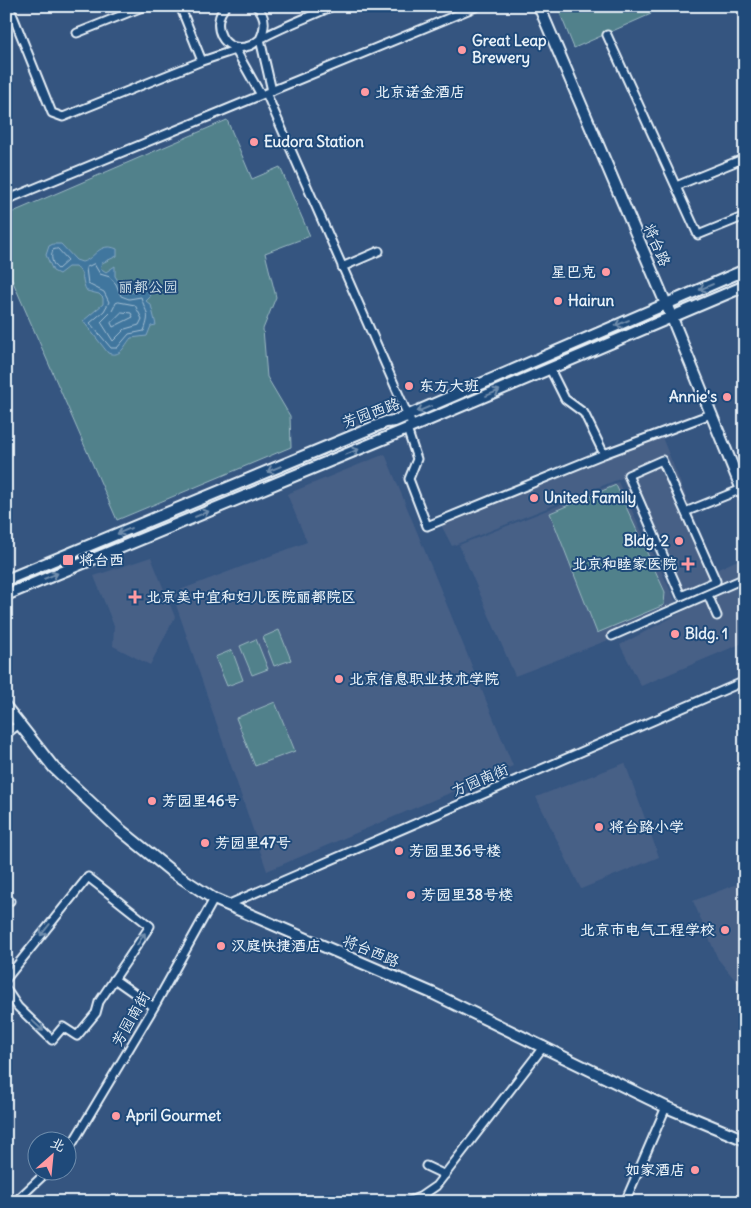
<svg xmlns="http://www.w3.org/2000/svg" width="751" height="1208" font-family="Delius,'LXGW WenKai TC',sans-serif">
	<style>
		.built { fill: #476086 }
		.green { fill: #51818b; stroke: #9cb9c2 }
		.water { fill: #41769e; stroke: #84a7c2 }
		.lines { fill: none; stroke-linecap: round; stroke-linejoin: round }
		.shore { stroke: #a5c0d4; stroke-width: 1 }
		.street-casing { stroke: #e8f1f8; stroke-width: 11 }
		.secondary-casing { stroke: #e8f1f8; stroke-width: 14 }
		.street { stroke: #1f4a7a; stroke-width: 7 }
		.secondary { stroke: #1f4a7a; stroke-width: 10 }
		.oneway { stroke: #6f8dac }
		.poi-dot { fill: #ff9aa2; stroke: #1f4a7a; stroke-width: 2 }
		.labels { text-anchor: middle; stroke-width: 4; stroke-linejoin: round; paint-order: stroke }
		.poi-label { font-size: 15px; font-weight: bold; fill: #e8f1f8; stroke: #1f4a7a; text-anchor: start }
		.street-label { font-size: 15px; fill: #e8f1f8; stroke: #1f4a7a }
		.park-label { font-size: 15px; fill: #d1e0e8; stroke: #1f4a7a }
	</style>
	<rect width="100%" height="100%" fill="#355580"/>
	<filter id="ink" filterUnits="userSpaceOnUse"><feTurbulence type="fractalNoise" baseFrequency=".02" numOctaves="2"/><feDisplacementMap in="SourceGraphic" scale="10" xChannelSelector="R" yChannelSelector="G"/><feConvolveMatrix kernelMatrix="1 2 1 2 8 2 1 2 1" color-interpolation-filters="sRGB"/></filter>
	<g filter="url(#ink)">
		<path class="built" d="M661 435 716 570 740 559 745 569V642L641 686 620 645 684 611 622 478 452 546 441 525Z
			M385 454 513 766 267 871 172 593 307 542 287 494Z
			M618 482 681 612 515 676 459 545Z
			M151 557 175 617 150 665 113 646 114 626 94 576Z
			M625 763 659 857 581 889 536 797Z
			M745 881V992L718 959 693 901Z"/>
		<path class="green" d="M557 6H648L651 14 574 48Z
			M227 120 252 179 280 167 310 236 265 253 276 297 263 329 267 377 290 416 291 447 117 520 6 266V215Z
			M616 485 665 592 664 605 597 633 550 513Z
			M279 630 291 660 274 666 263 637Z
			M256 639 268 669 252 675 240 646Z
			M232 650 243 680 227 686 215 657Z
			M275 702 295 751 255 766 236 718Z"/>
		<path class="water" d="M53 244H61L76 260 82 262C95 259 99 241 117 249V256L102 263 100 268 106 272 115 266V276L126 293 136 292 143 279H147V288L150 297 146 301 151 305 156 325 151 326 147 336 131 338C124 346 121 358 108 353L83 321 103 304V298L99 294 87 291C81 282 85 273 76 267H68L59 274 53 271 46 255 49 246Z"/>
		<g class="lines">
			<path class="shore" d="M58 249 68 260 58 269C52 265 50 256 53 250Z
				M94 264 100 274 110 277 116 284 121 296 129 299 141 297C146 314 151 312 144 331L129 334 117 348H111L90 323 104 311 109 302 104 292 88 284 86 268Z
				M119 302 135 305 142 319 139 325 125 329 113 341 101 322 112 311 116 303Z
				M122 312 131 313 133 317 113 327 111 323Z"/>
			<g class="street-casing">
				<path id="street" d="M9 6 52 113 63 117 202 61 180 6
					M226 6C209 24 223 55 249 46 254 45 257 40 262 38 284 26 309 17 333 6
					M256 6C266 15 266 27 260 39L272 91
					M77 33 145 6
					M607 35 698 235 745 216
					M234 47 261 95
					M202 61 235 50
					M266 93 413 427
					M676 186 745 158
					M6 200 478 6
					M342 267 379 251
					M550 369 565 399 584 413 604 454
					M407 429 417 459 409 479 427 526 604 454 711 414
					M662 460 716 581 681 596 628 475Z
					M685 512 742 489
					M708 595 717 616
					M612 636 745 578
					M6 734 18 725
					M6 898 10 901
					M227 905 745 681
					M6 979 88 877 150 926 99 1002 96 1013 77 1036 63 1027 52 1040 18 1007 6 989
					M114 979 154 1007
					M68 1151 154 1007 214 899
					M426 1166 445 1175
					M15 1202 49 1170
					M407 1202 420 1197 436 1186 544 1046
					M625 1202 666 1107"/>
			</g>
			<g class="secondary-casing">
				<path id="secondary" d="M539 6 672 318 745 497
					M6 580 386 422 395 421 745 270
					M6 595 400 432 745 286
					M6 707 54 768 118 828 171 871 214 899 432 993 666 1107 745 1140"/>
			</g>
			<use href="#street" class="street"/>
			<use href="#secondary" class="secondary"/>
		</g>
		<defs><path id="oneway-shaft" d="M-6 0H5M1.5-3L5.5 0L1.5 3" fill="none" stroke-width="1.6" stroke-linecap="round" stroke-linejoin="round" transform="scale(1.25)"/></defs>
		<g class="oneway">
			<use href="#oneway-shaft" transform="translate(706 287) rotate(157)"/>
			<use href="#oneway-shaft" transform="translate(622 323) rotate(157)"/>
			<use href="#oneway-shaft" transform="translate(493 393) rotate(-23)"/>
			<use href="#oneway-shaft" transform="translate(424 409) rotate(157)"/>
			<use href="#oneway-shaft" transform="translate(352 452) rotate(-22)"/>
			<use href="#oneway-shaft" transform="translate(274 469) rotate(157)"/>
			<use href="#oneway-shaft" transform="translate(202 514) rotate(-22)"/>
			<use href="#oneway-shaft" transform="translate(124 531) rotate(157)"/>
			<use href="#oneway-shaft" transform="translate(51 576) rotate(-22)"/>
			<use href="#oneway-shaft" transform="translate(45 930) rotate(129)"/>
			<use href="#oneway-shaft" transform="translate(141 939) rotate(-57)"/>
			<use href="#oneway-shaft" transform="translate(38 1026) rotate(43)"/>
		</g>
	</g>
	<g class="poi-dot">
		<circle cx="462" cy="50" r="5"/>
		<circle cx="365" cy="92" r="5"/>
		<circle cx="254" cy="142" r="5"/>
		<circle cx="606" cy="272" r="5"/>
		<circle cx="558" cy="301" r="5"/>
		<circle cx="409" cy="386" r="5"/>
		<circle cx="727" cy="397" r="5"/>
		<circle cx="534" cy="498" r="5"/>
		<circle cx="679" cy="541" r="5"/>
		<rect x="62" y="554" width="12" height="12" rx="2.5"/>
		<path d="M685.5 556.5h5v5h5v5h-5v5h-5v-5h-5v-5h5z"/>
		<path d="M132.5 589.5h5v5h5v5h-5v5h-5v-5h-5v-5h5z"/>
		<circle cx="675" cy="634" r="5"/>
		<circle cx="339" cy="679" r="5"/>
		<circle cx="152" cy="801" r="5"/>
		<circle cx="599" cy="827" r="5"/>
		<circle cx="205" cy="843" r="5"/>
		<circle cx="399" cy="851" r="5"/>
		<circle cx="411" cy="895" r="5"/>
		<circle cx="725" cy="930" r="5"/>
		<circle cx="221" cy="946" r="5"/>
		<circle cx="116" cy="1116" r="5"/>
		<circle cx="695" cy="1170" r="5"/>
	</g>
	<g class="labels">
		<g class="poi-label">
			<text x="472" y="46">Great Leap<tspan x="472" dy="17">Brewery</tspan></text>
			<text x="375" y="97">北京诺金酒店</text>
			<text x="264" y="147">Eudora Station</text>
			<text x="596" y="277" text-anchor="end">星巴克</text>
			<text x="568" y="306">Hairun</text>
			<text x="419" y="391">东方大班</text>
			<text x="717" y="402" text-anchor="end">Annie's</text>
			<text x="544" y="503">United Family</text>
			<text x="669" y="546" text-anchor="end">Bldg. 2</text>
			<text x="79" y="565">将台西</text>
			<text x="677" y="569" text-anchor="end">北京和睦家医院</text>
			<text x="146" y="602">北京美中宜和妇儿医院丽都院区</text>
			<text x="685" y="639">Bldg. 1</text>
			<text x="349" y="684">北京信息职业技术学院</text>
			<text x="162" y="806">芳园里46号</text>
			<text x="609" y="832">将台路小学</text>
			<text x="215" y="848">芳园里47号</text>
			<text x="409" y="856">芳园里36号楼</text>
			<text x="421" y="900">芳园里38号楼</text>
			<text x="715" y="935" text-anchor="end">北京市电气工程学校</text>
			<text x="231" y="951">汉庭快捷酒店</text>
			<text x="126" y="1121">April Gourmet</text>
			<text x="685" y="1175" text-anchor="end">如家酒店</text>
		</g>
		<g class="street-label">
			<text transform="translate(657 245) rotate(67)" y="5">将台路</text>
			<text transform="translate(371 413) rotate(-20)" y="5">芳园西路</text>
			<text transform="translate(480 780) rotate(-23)" y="5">方园南街</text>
			<text transform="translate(371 951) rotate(23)" y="5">将台西路</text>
			<text transform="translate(131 1019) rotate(-60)" y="5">芳园南街</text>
		</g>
		<g class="park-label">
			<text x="148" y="292">丽都公园</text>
		</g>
	</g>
	<rect width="751" height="1208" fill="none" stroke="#1f4a7a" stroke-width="25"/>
	<rect x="12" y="12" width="726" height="1183" fill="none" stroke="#e8f1f8" stroke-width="2" filter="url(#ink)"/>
	<g transform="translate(52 1156) rotate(27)"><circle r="24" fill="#1f4a7a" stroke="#6f8dac"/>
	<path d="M0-4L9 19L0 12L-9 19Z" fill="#ff9aa2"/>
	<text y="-8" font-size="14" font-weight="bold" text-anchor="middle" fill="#e8f1f8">北</text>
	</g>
</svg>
